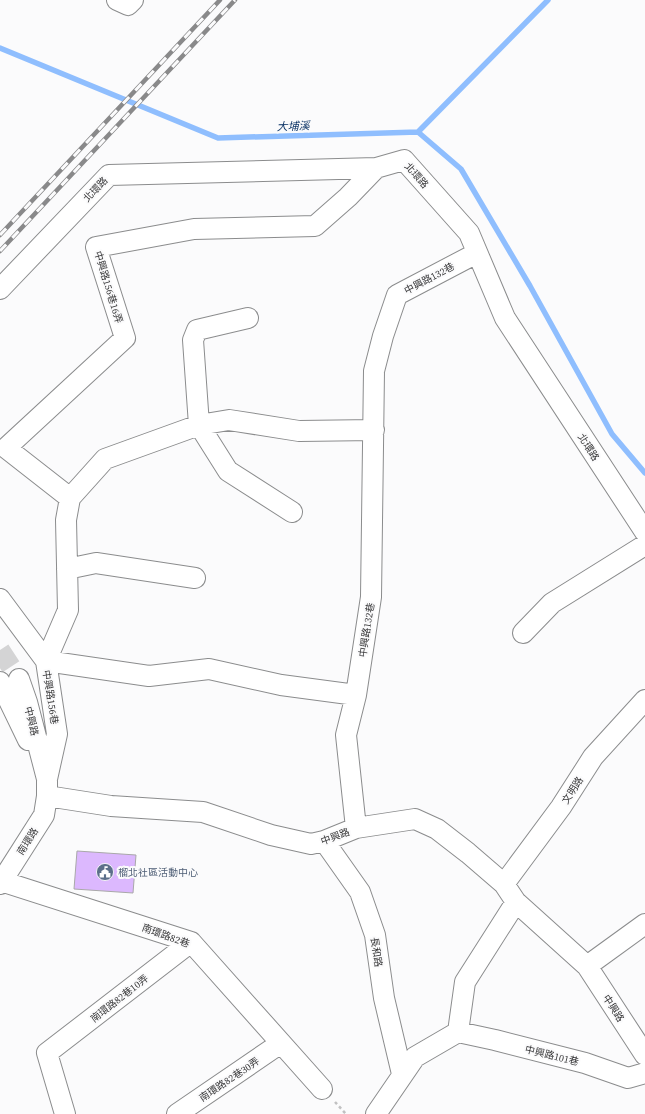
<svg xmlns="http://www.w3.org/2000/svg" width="645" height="1114" font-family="'Source Serif 4','Noto Sans TC',serif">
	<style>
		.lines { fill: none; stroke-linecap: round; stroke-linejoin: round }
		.stream { stroke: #8fbefe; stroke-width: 5.5 }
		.building { fill: #dcb8fe; stroke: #a9a8a9 }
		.minor-tunnel { stroke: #d4d4d5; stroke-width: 20; stroke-dasharray: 20 10; stroke-linecap: butt }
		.minor-casing { stroke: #8b8c8d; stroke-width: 22 }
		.path { stroke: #c1c1c2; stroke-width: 2.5; stroke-dasharray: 3 3; stroke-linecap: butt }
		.minor { stroke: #fff; stroke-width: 20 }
		.rail-casing { stroke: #89898a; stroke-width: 4.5 }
		.rail { stroke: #fbfbfc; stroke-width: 3; stroke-dasharray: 9; stroke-linecap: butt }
		.labels { text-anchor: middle; stroke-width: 4; stroke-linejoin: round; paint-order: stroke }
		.street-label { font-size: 10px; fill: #39393a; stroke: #fbfbfc }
		.service-label { font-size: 10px; fill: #4e5e75; stroke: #fbfbfc; text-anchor: start }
		.water-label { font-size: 11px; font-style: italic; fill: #13396a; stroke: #fbfbfc }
	</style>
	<rect width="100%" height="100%" fill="#fbfbfc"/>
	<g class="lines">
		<path class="stream" d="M0 48 218 138 418 132 548 0
			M418 132 461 169 530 286 612 434 645 473"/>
	</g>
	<path class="building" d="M77 851 136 855 133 893 74 889Z"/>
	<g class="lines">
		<path class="minor-tunnel" d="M0 650 19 679"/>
		<g class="minor-casing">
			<path id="minor" d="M117 0 128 5 133 0
				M0 289 109 175 376 168 404 160 469 233 505 318 645 532
				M248 318 197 330 193 340 199 425 228 471 292 512
				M70 498 6 448 125 338 96 247 194 229 315 226 348 197 376 168
				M67 569 96 563 195 578
				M0 599 46 661 149 676 209 669 281 685 356 695
				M523 633 552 603 645 545
				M0 682 28 740
				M47 779 57 734 46 661 68 610 66 520 70 498 105 459 199 425 229 420 299 431 374 430
				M47 796 111 806 203 812 271 835 311 844 324 841 356 828 415 819 437 829 468 853 504 884 516 902 587 966 645 1055
				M356 828 346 735 356 695 371 597 374 371 383 336 397 295 477 253
				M324 841 360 892 375 935 384 998 402 1074
				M1 881 191 942 322 1089
				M0 884 44 815 47 796V779L27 702 19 679
				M504 884 561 807 593 757 645 700
				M587 966 645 924
				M458 1032 495 1040 585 1063 628 1078 645 1073
				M458 1032 465 982 516 902
				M65 1114 47 1053 191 942
				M177 1114 281 1043
				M376 1114 415 1057 458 1032"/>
		</g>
		<path class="path" d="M335 1102 346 1114"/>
		<use href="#minor" class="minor"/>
		<g class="rail-casing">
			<path id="rail" d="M0 235 220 0
				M0 251 235 0"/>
		</g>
		<use href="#rail" class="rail"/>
	</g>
	<defs>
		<g id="civic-disc" transform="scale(0.9)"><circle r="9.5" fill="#5c6f8a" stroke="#fbfbfc"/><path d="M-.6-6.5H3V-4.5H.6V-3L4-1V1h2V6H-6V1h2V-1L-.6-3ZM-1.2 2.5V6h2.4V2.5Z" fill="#fff"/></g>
	</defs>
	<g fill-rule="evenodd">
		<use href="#civic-disc" x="105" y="872"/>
	</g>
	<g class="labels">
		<g class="street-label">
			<text transform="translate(417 175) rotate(48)" y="4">北環路</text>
			<text transform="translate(95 189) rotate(-46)" y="4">北環路</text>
			<text transform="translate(429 278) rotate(-28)" y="4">中興路132巷</text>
			<text transform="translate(109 287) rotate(73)" y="4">中興路156巷16弄</text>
			<text transform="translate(589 447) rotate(57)" y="4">北環路</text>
			<text transform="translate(366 630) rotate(-81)" y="4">中興路132巷</text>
			<text transform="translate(51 697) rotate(81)" y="4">中興路156巷</text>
			<text transform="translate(32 721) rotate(76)" y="4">中興路</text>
			<text transform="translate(572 790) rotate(-57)" y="4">文明路</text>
			<text transform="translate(335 836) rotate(-20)" y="4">中興路</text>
			<text transform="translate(27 841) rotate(-57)" y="4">南環路</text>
			<text transform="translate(166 935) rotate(20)" y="4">南環路82巷</text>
			<text transform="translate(377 952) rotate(81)" y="4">長和路</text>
			<text transform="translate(119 998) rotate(-38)" y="4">南環路82巷10弄</text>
			<text transform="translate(614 1008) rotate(57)" y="4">中興路</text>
			<text transform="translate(552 1055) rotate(14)" y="4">中興路101巷</text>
			<text transform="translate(229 1079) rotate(-34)" y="4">南環路82巷30弄</text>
		</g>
		<g class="service-label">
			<text x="118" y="876">榴北社區活動中心</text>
		</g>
		<g class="water-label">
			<text transform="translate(293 126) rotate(-2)" y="4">大埔溪</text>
		</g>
	</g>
</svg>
